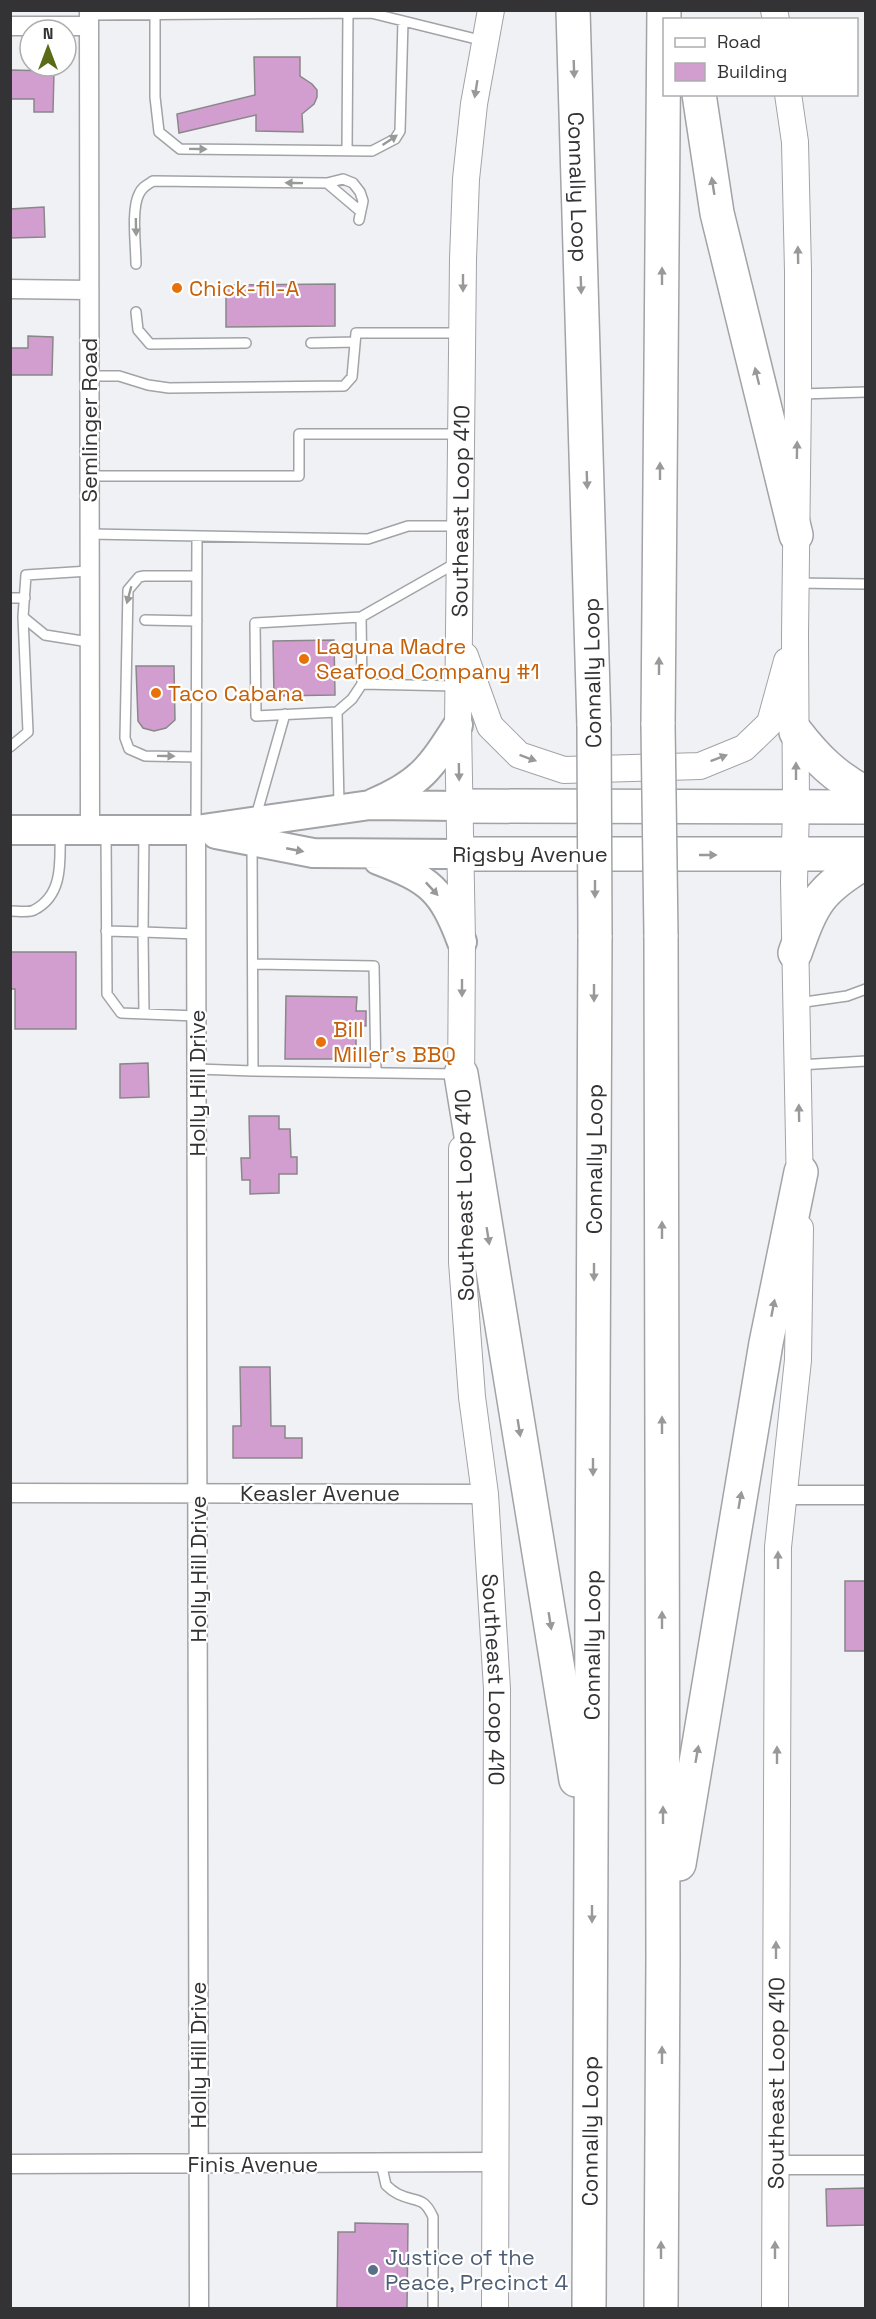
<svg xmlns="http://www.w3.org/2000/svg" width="876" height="2319" font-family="'Space Grotesk',sans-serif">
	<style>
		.building { fill: #d29ed0; stroke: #8a8789; stroke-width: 1.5 }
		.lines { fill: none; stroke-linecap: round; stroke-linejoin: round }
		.lane-casing { stroke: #a2a3a7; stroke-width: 12 }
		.street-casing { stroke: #a2a3a7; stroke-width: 21 }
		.secondary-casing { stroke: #a2a3a7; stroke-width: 28 }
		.primary-casing { stroke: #a2a3a7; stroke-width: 32 }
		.highway-casing { stroke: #a2a3a7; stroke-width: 36 }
		.lane { stroke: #fff; stroke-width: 9 }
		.street { stroke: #fff; stroke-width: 18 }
		.secondary { stroke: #fff; stroke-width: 26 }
		.primary { stroke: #fff; stroke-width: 28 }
		.highway { stroke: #fff; stroke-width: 33 }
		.highway-bridge-casing { stroke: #a2a3a7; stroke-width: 36; stroke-linecap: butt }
		.highway-bridge { stroke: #fff; stroke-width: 33 }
		.oneway { fill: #99999a }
		.food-dot { fill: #e8710a; stroke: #fff; stroke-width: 2 }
		.service-dot { fill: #5c6f8a; stroke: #fff; stroke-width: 2 }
		.labels { text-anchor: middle; stroke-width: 4.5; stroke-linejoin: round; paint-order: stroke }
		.street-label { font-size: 22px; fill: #333335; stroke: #fff }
		.food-label { font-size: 22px; fill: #c56008; stroke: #fff; text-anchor: start }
		.service-label { font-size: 22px; fill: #4e5e75; stroke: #fff; text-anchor: start }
	</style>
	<rect width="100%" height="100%" fill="#f0f1f5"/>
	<path class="building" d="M254 57H300V76L312 84 317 90V97L314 104 302 114 303 132 256 131V115L179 133 177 114 255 95Z
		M10 70 54 71 53 112H34V99H10Z
		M44 207 45 237 10 238V209Z
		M335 284V326L226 327V285Z
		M28 336 53 337 52 375H10V348H28Z
		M334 640 335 695 274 696 273 641Z
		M136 666H174L175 720 166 728 154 731 143 728 138 721Z
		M10 952H76V1029H15V989H10Z
		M286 996 357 997 356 1011H366V1026L356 1025V1059H285Z
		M148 1063 149 1097 120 1098V1064Z
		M249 1116H279V1129H290L291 1157H297V1174H279V1193L250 1194V1180H242L241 1158H250Z
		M240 1367H270L271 1426H285V1438H302V1458H233V1426H241Z
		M845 1581H866V1651H845Z
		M866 2188V2225L827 2226 826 2189Z
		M355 2223 408 2224 407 2308H337L338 2232H355Z"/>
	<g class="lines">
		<g class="lane-casing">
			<path id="lane" d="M89 15 371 13 484 41
				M155 15V97L159 132 180 149 372 151 395 139 400 131 403 21
				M347 150 348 13
				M327 183 360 211
				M136 264C136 246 131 209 139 194 142 187 147 185 153 181L327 183 343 179 353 183 360 192 363 201 359 220
				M136 312 138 330 150 344 246 343
				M311 343 355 342
				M89 376H119L148 385 169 388 344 386 352 377 356 333H461
				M801 394 866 392
				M89 476H299V434H458
				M89 534 368 539 408 526H460
				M89 571 26 575 23 617 45 635 89 642
				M796 583 866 584
				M10 598H25
				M361 617 362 684 352 699 337 712 256 716 255 623 361 617 456 563
				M145 620 197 621
				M362 684 456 686
				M337 712 339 805
				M10 747 28 732 23 617
				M196 757 145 756 129 749 125 738 128 590 139 577 144 576H197
				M256 816 285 714
				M196 827 197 536
				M106 832 107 994 121 1013 196 1016
				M144 832 143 932 196 934
				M10 911C17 911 29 913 34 910 64 895 60 860 60 832
				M106 931 143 932 144 1014
				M253 964 374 966 376 1073
				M798 1003 847 996 866 989
				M799 1065 866 1061
				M197 1069 253 1071 252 843
				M253 1071 455 1074
				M381 2163 386 2185C389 2188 394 2192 398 2194 416 2203 423 2195 433 2217V2308"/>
		</g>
		<g class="street-casing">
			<path id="street" d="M89 10 90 830
				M10 26H89
				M10 289 89 290
				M196 830 199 2308
				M10 1493 485 1494
				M785 1495H866
				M10 2164 495 2162
				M775 2165H866"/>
		</g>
		<g class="secondary-casing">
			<g id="secondary">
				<path d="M774 10 776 20"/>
				<path d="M788 94 795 142 798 271V394L795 635 796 808 794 881 800 1192"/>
				<path d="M465 656 490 726 519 755 564 770 700 766 744 748 770 723 787 661"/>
				<path id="s1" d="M461 1091 462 942 458 725 463 259 466 179 474 104 491 10"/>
				<path id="s2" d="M462 1149V1262L472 1397 485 1494 497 1689 495 2308"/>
				<path id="s3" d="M775 2308 778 1547 798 1360 800 1228"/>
			</g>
		</g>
		<g class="primary-casing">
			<path id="primary" d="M374 803C421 783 431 767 458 725
				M10 830H196L370 805 459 806
				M216 834 313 853 460 854
				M378 860C430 880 442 889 462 942"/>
		</g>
		<g class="highway-casing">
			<g id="highway">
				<path id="s4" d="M573 10 594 726"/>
				<path d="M699 94 717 213 796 535"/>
				<path d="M658 725 664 10"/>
				<path d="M796 732C816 758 836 778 866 793"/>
				<path d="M459 806 866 807"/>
				<path d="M460 854H866"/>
				<path d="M795 953C813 902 819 890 866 862"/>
				<path d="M461 1074 576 1780"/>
				<path d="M679 1864 766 1343 801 1172"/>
				<path id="s5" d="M589 2308 595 935"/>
				<path d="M661 2308 663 1957 661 935"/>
			</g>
		</g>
		<use href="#lane" class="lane"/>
		<use href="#street" class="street"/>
		<use href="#secondary" class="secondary"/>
		<use href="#primary" class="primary"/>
		<use href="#highway" class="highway"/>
		<g class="highway-bridge-casing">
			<path id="highway-bridge" d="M658 725 661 935
				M594 726 595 935"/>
		</g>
		<use href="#highway-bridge" class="highway-bridge"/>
	</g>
	<defs><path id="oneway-solid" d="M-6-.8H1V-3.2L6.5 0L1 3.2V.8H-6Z" transform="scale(1.5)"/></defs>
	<g class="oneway">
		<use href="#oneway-solid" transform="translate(574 69) rotate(88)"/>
		<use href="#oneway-solid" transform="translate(476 89) rotate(99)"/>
		<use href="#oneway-solid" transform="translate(390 140) rotate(-34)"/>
		<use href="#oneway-solid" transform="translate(198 149) rotate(1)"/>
		<use href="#oneway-solid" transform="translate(294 183) rotate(-179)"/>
		<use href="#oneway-solid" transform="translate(713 186) rotate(-99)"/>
		<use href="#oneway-solid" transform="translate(136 227) rotate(89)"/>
		<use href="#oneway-solid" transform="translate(798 255) rotate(-91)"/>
		<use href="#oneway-solid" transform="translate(662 276) rotate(-90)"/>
		<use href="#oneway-solid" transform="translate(463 283) rotate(90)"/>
		<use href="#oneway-solid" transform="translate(581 285) rotate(88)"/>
		<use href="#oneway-solid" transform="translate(757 376) rotate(-104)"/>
		<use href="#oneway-solid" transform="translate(797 450) rotate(-89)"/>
		<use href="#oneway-solid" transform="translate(660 471) rotate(-90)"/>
		<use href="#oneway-solid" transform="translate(587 480) rotate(88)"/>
		<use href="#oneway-solid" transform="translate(129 595) rotate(105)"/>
		<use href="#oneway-solid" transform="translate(659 666) rotate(-90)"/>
		<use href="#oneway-solid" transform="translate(166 756) rotate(1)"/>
		<use href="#oneway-solid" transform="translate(528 758) rotate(20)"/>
		<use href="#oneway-solid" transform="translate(719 758) rotate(-21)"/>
		<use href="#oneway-solid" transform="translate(796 771) rotate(-90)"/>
		<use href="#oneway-solid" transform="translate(459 772) rotate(89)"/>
		<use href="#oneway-solid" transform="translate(295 850) rotate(11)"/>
		<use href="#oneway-solid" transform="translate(708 855)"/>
		<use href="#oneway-solid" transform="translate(432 889) rotate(47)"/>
		<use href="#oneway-solid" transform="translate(595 889) rotate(90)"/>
		<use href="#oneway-solid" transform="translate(462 988) rotate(90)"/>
		<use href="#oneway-solid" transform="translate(594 993) rotate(90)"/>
		<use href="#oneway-solid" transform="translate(799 1113) rotate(-91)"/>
		<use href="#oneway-solid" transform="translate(662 1230) rotate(-90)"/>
		<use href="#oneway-solid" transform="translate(488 1236) rotate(81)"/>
		<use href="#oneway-solid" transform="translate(594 1272) rotate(90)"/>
		<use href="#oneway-solid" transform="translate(773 1308) rotate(-79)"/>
		<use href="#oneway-solid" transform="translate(662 1425) rotate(-90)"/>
		<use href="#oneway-solid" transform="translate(519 1428) rotate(81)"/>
		<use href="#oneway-solid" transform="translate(593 1467) rotate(90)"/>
		<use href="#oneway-solid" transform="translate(740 1500) rotate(-80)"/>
		<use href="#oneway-solid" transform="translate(778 1560) rotate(-90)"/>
		<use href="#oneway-solid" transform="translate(662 1620) rotate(-90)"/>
		<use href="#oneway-solid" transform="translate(550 1621) rotate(81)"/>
		<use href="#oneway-solid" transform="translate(697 1754) rotate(-80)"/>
		<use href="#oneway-solid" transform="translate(777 1755) rotate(-90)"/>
		<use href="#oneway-solid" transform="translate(663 1815) rotate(-90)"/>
		<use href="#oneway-solid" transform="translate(592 1914) rotate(90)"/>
		<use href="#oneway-solid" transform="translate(776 1950) rotate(-90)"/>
		<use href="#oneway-solid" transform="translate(662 2055) rotate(-90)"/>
		<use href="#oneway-solid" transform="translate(661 2250) rotate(-90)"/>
		<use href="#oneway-solid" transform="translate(775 2250) rotate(-90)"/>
	</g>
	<g class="food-dot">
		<circle cx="177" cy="288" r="6"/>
		<circle cx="304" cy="659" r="6"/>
		<circle cx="156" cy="693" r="6"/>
		<circle cx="321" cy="1042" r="6"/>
	</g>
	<circle class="service-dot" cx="373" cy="2270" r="6"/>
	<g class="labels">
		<g class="street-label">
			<text dy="8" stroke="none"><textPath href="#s4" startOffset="177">Connally Loop</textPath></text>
			<text transform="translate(89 420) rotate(-90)" y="8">Semlinger Road</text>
			<text dy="8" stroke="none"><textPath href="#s1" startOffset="580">Southeast Loop 410</textPath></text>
			<text transform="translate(592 673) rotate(-91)" y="8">Connally Loop</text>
			<text x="530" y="862">Rigsby Avenue</text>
			<text transform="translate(197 1083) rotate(-90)" y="8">Holly Hill Drive</text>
			<text dy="8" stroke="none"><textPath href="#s5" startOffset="1149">Connally Loop</textPath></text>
			<text transform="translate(464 1195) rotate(-91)" y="8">Southeast Loop 410</text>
			<text x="320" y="1501">Keasler Avenue</text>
			<text transform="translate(198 1569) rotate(-90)" y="8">Holly Hill Drive</text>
			<text dy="8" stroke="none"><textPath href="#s5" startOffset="663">Connally Loop</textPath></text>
			<text dy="8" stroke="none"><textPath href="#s2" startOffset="532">Southeast Loop 410</textPath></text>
			<text transform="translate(198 2055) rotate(-90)" y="8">Holly Hill Drive</text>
			<text dy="8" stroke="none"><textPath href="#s3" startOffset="225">Southeast Loop 410</textPath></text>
			<text dy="8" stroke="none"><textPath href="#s5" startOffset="177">Connally Loop</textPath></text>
			<text x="253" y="2172">Finis Avenue</text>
		</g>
		<g class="food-label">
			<text x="189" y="296">Chick-fil-A</text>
			<text x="316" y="654">Laguna Madre<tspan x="316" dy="25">Seafood Company #1</tspan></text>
			<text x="168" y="701">Taco Cabana</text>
			<text x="333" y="1037">Bill<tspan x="333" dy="25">Miller's BBQ</tspan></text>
		</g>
		<g class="service-label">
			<text x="385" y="2265">Justice of the<tspan x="385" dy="25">Peace, Precinct 4</tspan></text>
		</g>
	</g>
	<rect width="876" height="2319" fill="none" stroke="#333335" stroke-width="24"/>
	<rect x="663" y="18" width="195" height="78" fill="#ffffff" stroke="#adadae" stroke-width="1.5"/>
	<rect x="675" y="38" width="30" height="9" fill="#ffffff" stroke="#adadae" stroke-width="1.5"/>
	<text x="717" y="48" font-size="18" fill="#333335">Road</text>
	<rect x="675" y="63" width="30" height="18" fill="#d29ed0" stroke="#adadae" stroke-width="1.5"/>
	<text x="717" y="78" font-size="18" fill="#333335">Building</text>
	<g transform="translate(48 48)"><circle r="28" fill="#ffffff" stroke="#adadae" stroke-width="1.5"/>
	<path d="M0-4.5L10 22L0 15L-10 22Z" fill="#5b6c19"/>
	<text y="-9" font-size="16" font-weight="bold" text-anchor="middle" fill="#333335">N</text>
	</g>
</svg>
